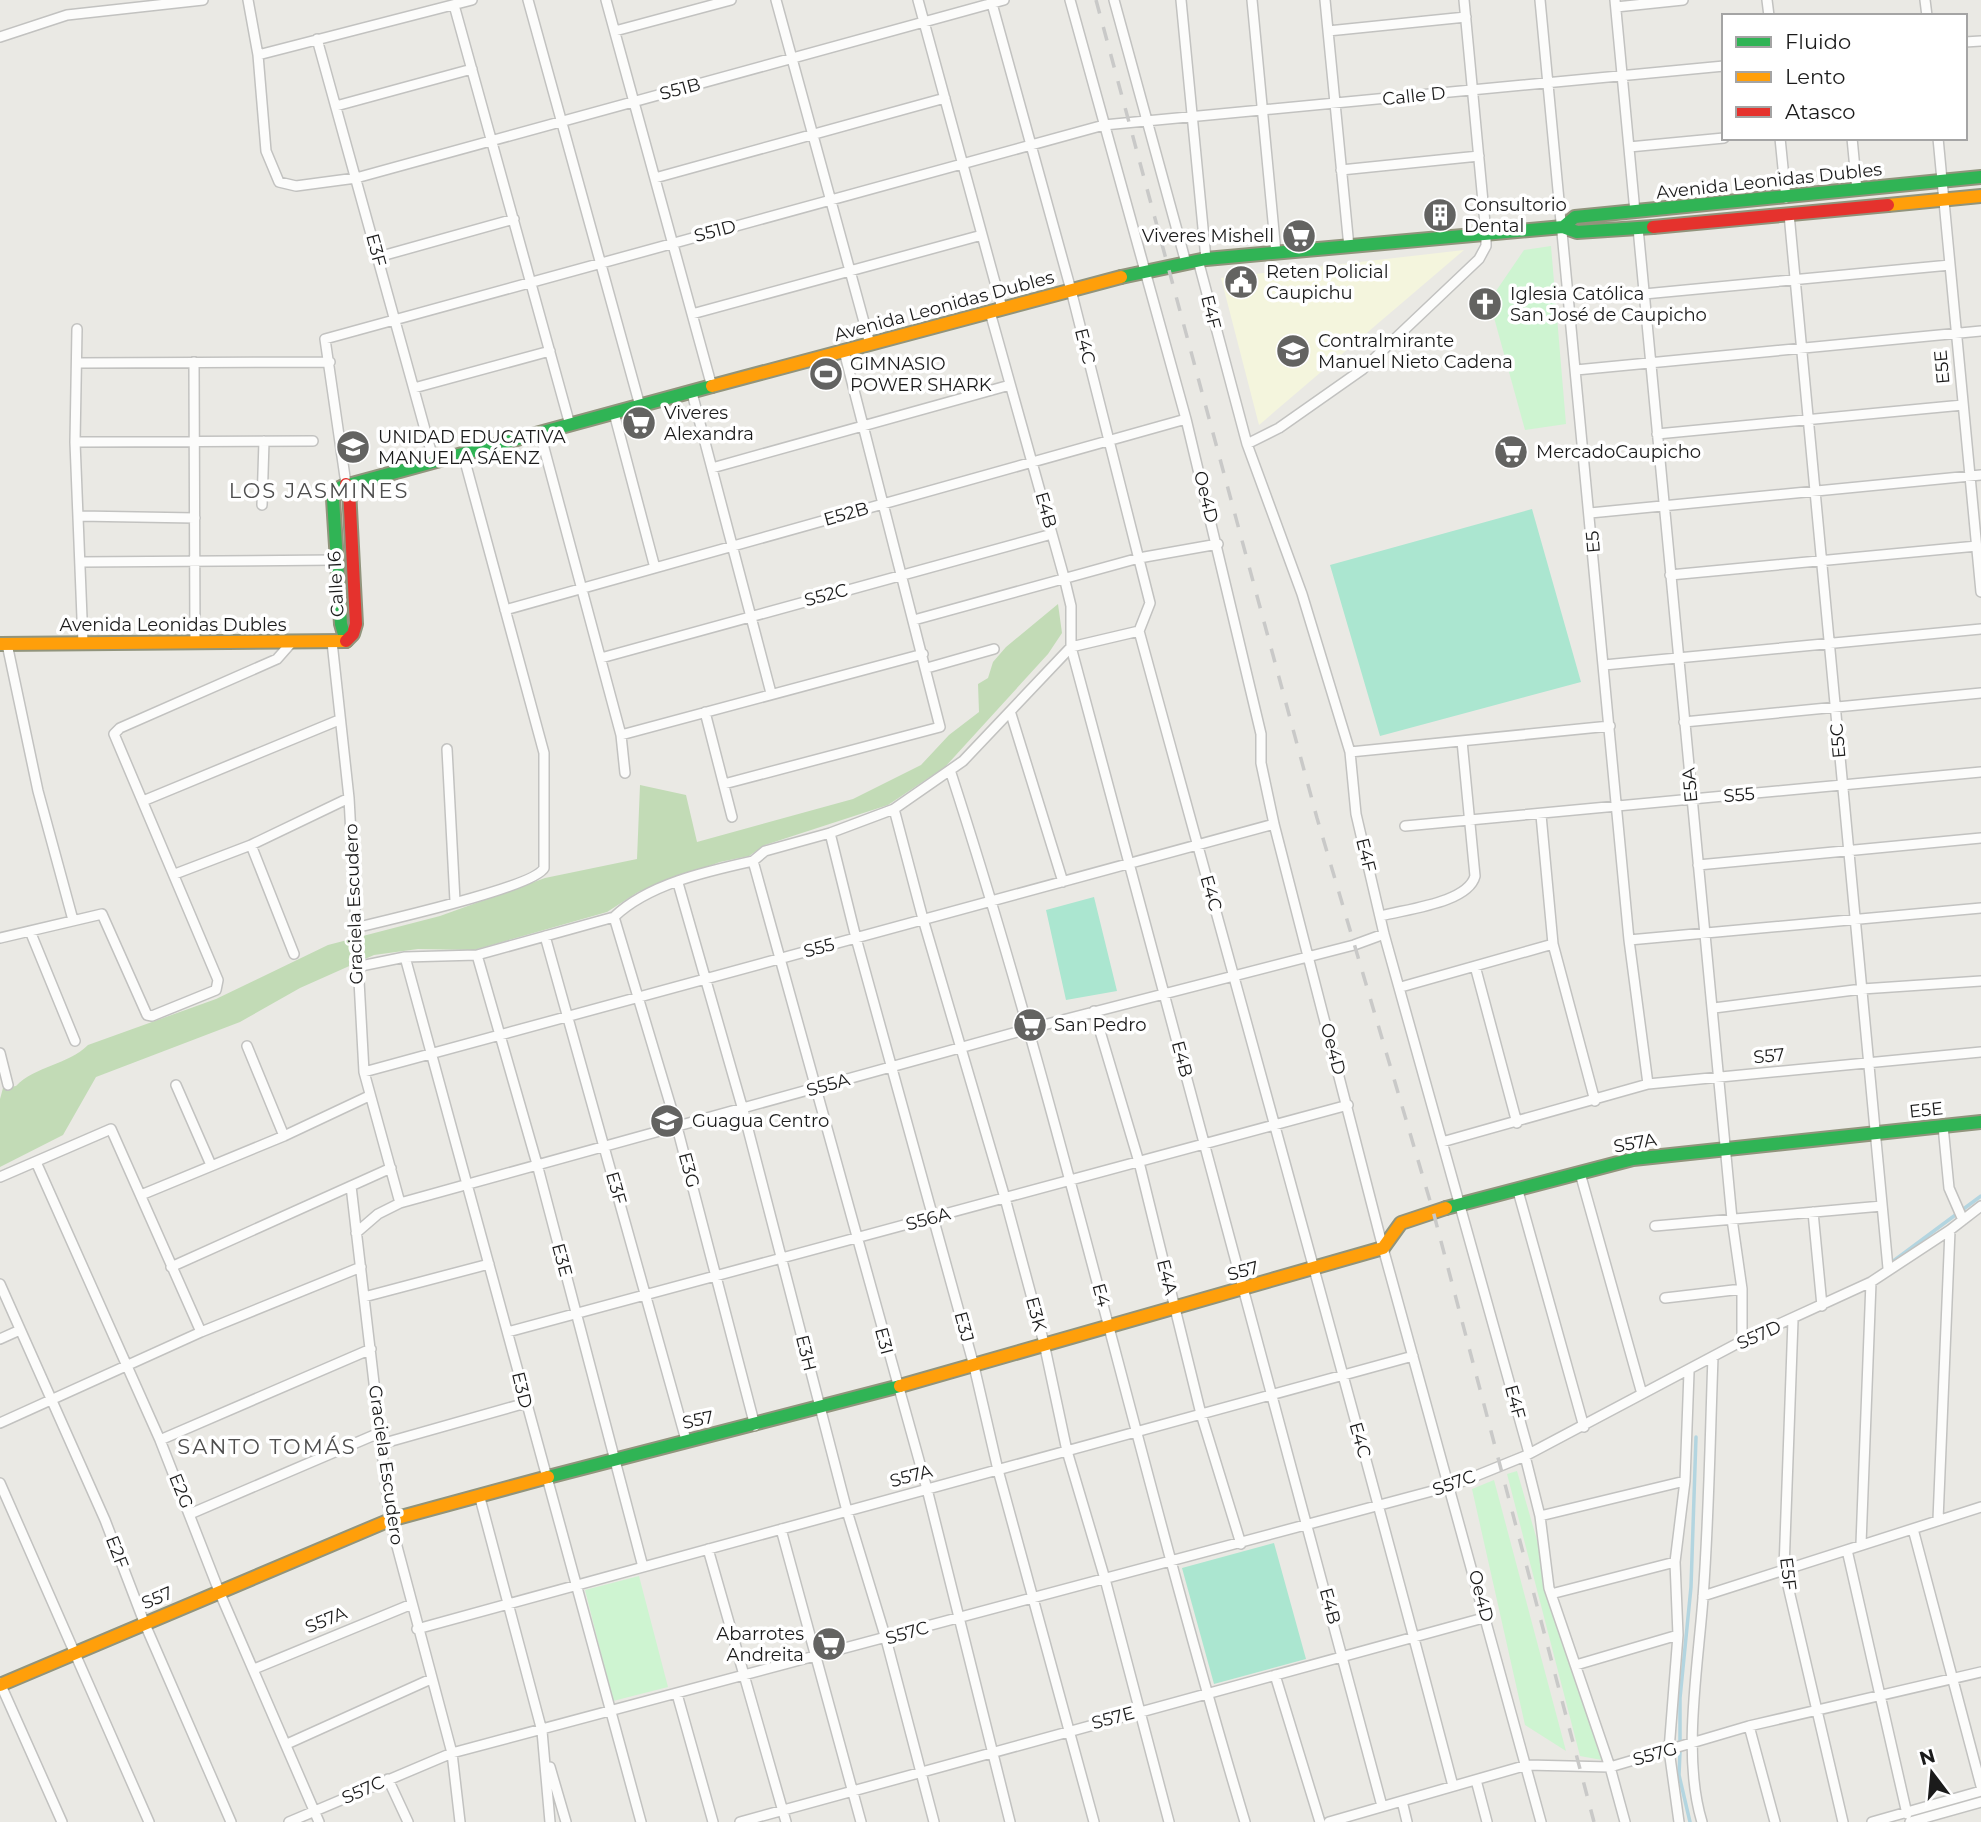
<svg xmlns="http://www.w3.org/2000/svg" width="1981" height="1822" font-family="Montserrat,sans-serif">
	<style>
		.education { fill: #f4f5dd }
		.forest { fill: #c2dbb6 }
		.park { fill: #cef4d1 }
		.pitch { fill: #abe6d0 }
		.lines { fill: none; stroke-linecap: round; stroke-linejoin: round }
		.stream { stroke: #b3d5e0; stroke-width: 3.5 }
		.street-casing { stroke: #c2c2c0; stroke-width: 12 }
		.fast-casing { stroke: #91947c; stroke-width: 16 }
		.slow-casing { stroke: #91947c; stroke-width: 16 }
		.jam-casing { stroke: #91947c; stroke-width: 16 }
		.street { stroke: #fcfcfb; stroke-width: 9 }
		.fast { stroke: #30b455; stroke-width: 12 }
		.slow { stroke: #ff9f0a; stroke-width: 12 }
		.jam { stroke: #e5322d; stroke-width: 12 }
		.rail { stroke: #c9c9c8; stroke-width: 3.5; stroke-dasharray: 14 14; stroke-linecap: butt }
		.labels { text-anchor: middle; stroke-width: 7; stroke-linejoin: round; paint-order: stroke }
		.street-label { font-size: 18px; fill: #1b1b1b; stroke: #fff }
		.poi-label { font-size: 18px; fill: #1b1b1b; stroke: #fff; text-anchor: start }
		.quarter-label { font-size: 21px; letter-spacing: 2px; fill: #4e4e4e; stroke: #fff }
	</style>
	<rect width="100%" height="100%" fill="#eae9e4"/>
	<path class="education" d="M1464 250 1259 425 1221 278Z"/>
	<path class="forest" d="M1058 604 1062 633 1048 654 945 767 888 805 765 845 749 856 720 862 638 892 607 912 474 950 418 949 374 955 300 988 240 1022 96 1077 63 1135 0 1167V1099L3 1088 16 1086C35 1066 68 1065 88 1045L216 999 328 945 440 916 545 878 637 859 640 785 686 795 697 842 853 799 921 765 949 735 979 712 978 684 988 678 993 662 1006 647Z"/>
	<path class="park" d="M1551 246 1566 424 1525 430 1493 314 1494 294 1524 250Z
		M1517 1471 1597 1747 1602 1760 1580 1756 1507 1474Z
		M1494 1480 1566 1751 1525 1725 1472 1489Z
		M639 1576 668 1687 613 1701 585 1590Z"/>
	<path class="pitch" d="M1532 509 1581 682 1380 736 1330 565Z
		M1094 897 1117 991 1066 1000 1046 910Z
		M1274 1543 1306 1659 1214 1684 1182 1568Z"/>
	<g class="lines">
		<path class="stream" d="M1892 1262 1981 1196
			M1680 1742V1698L1691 1587 1696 1437
			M1680 1752 1679 1775 1690 1822"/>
		<g class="street-casing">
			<path id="street" d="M248 0 258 55 266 151 279 182 296 186 356 178 1004 0
				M528 0 640 406
				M606 0 712 387
				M776 0 870 344
				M918 0 1002 308
				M991 0 1071 290 1150 603 1139 631C1244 1016 1352 1400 1453 1786
				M1070 0 1186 419 1261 734V763L1274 824 1383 1248 1541 1822
				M1114 0 1186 263
				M1181 0 1206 259
				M1252 0 1276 253
				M1325 0 1349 247
				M1540 0 1629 940 1648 1084
				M1615 0 1635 212
				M1767 0 1769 16
				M1925 0 1927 16
				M454 5 570 425
				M1616 7 1683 0
				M615 31 731 0
				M1328 31 1466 17
				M0 37 67 15 203 0
				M317 39 434 462
				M1965 42 1981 41
				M258 55 472 0
				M336 106 472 69
				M1780 138 1786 198
				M1852 138 1857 190
				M1938 138 1981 592
				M1629 147 1724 138
				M1341 170 1479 156
				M655 178 945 98
				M1789 214 1888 1268
				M1638 228 1732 1219 1742 1289V1341
				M378 257 514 219
				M1198 260 1247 444 1302 594 1350 752 1356 814 1384 934 1529 1453
				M1644 294 1950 265
				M990 312 1064 577 1071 606V647L1382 1806
				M692 314 982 235
				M77 329 75 442 83 643
				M194 362 195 642
				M77 363 330 362
				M1576 370 1981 331
				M414 388 550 351
				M692 393 771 693
				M614 413 655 568
				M540 433 621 735 625 773
				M1657 434 1963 405
				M75 442 313 441
				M1247 444 1279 428 1363 369 1479 259 1486 246V234L1464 0
				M712 468 1010 385
				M346 484 325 339 1104 125 1724 66
				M262 505 264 441
				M1590 513 1981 475
				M79 516 195 518
				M80 562 337 560
				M1670 575 1977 546
				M505 610 1186 419
				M914 620 1139 558 1218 544
				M332 642 349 798 364 1072 400 1203
				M7 644 38 791 73 920
				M601 658 1052 534
				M1604 665 1981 629
				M927 668 994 649
				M705 712 732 817
				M1011 714 1063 882
				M1684 722 1981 693
				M621 735 923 654
				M447 749 455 901
				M1350 752 1610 726
				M950 770C1063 1117 1140 1473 1245 1822
				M724 784 940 727 844 351
				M143 801 339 720
				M894 809 923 919 1005 1198 1044 1343 1067 1451 1105 1579 1169 1822
				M1541 815 1553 944 1595 1101
				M1405 826 1981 772
				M830 833 856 938 974 1366 998 1470 1094 1822
				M251 845 294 954
				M753 861 927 1489 1010 1822
				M1698 865 1981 838
				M175 874 251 845 349 798
				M678 883 743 1110 847 1511 886 1639 934 1822
				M1381 916C1406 909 1468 903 1475 876L1462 741
				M614 917 677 1127 755 1426
				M355 928C383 921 535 887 544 868V753L463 454
				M30 931 75 1041
				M545 936 686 1440
				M0 938 102 914 147 1015 152 1016 216 990 218 980 114 734 120 728 277 659 292 642
				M1629 940 1981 908
				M477 955 537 1164 643 1567
				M405 957 641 1822
				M1475 966 1517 1123
				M356 967 405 957 477 955 614 917C648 884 708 871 753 861L765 851 830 833 894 809 963 761 1071 647 1139 631
				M1401 987 1553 944
				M1714 1008 1862 989 1981 981
				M1094 1011 1139 1162 1201 1414 1241 1544
				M247 1046 284 1136
				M0 1053 8 1085
				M364 1072 1274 824
				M176 1085 211 1165
				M1943 1126 1949 1188 1963 1220
				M1442 1142 1648 1084 1981 1052
				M36 1162 160 1440 219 1591 319 1822
				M1580 1173 1642 1394
				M0 1177 111 1129 201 1332
				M351 1186 390 1520 452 1753 460 1822
				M1518 1191 1584 1427
				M141 1195 284 1136 369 1096
				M1813 1212 1822 1306
				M1655 1226 1882 1206
				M356 1233 378 1214 400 1203 1028 1029 1354 945 1384 934
				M171 1267 391 1168
				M0 1284 105 1520 144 1622 231 1822
				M364 1297 489 1264
				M1665 1298 1742 1289
				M1793 1320 1784 1569 1843 1822
				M508 1332 1348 1105
				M0 1339 20 1330
				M0 1423 201 1332 361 1267
				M160 1440 371 1349
				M381 1444 526 1403
				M1525 1456 1540 1516 1549 1588 1610 1767 1625 1822
				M0 1483 149 1822
				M480 1498 542 1731 550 1822
				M190 1514 379 1433
				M1540 1516 1685 1481
				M1938 1520 1950 1230
				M781 1529 861 1822
				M1913 1529 1981 1786
				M1861 1544 1871 1282
				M708 1549 786 1822
				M1847 1550 1907 1814
				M1551 1594 1675 1562
				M1703 1596 1981 1507
				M417 1629 1413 1356
				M1576 1665 1678 1635
				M254 1669 412 1604
				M1275 1675 1320 1822
				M0 1683 62 1822
				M677 1694 713 1822
				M1749 1726 1775 1822
				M287 1744 431 1679
				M550 1767 566 1822
				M388 1779 408 1822
				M1476 1780 1487 1822
				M1402 1801 1407 1822
				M289 1822 452 1753 1451 1486 1525 1456 1742 1341 1871 1282 1950 1230 1981 1206
				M740 1822 1487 1617
				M1329 1822 1527 1765 1610 1767 1749 1726 1981 1672
				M1679 1822 1669 1750 1678 1635 1675 1562 1685 1481 1689 1372
				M1702 1822C1682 1757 1698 1667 1703 1598 1709 1518 1710 1438 1713 1357
				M1872 1822 1981 1791
				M1910 1822 1981 1802"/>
		</g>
		<g class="fast-casing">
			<path id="fast" d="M1563 227 1575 217 1981 177
				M1121 277 1206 259 1563 227 1577 232 1653 227
				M346 641 341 624 333 499 341 487 712 386
				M1446 1208 1633 1159 1981 1122
				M548 1477 900 1386"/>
		</g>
		<g class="slow-casing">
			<path id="slow" d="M1888 205 1981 196
				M712 386 1121 277
				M0 644 346 641
				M900 1386 1383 1248 1401 1223 1446 1208
				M0 1685 390 1520 548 1477"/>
		</g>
		<g class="jam-casing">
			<path id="jam" d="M1653 227 1888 205
				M346 484 349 489 356 624 353 634 346 641"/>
		</g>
		<use href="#street" class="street"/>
		<use href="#fast" class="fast"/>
		<use href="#slow" class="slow"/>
		<use href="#jam" class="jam"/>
		<path class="rail" d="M1096 0 1317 818 1433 1211 1594 1822"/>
	</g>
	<defs>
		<g id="building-disc" transform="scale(1.75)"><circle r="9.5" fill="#636361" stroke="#fff"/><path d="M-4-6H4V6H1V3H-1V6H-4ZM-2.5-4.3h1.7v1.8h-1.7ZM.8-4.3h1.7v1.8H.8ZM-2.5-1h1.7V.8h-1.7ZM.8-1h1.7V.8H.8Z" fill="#fff"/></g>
		<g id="supermarket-disc" transform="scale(1.75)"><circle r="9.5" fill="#636361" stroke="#fff"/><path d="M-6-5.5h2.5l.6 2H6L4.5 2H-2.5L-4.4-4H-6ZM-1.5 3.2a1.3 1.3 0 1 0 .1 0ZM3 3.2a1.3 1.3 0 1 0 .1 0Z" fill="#fff"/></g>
		<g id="civic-disc" transform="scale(1.75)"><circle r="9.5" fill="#636361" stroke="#fff"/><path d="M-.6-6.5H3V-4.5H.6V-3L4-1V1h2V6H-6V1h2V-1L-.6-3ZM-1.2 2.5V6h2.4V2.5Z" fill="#fff"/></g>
		<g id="church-disc" transform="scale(1.75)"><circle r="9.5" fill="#636361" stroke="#fff"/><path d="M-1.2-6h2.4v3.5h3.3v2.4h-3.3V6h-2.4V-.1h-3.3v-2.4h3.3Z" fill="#fff"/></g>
		<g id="school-disc" transform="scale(1.75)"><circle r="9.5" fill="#636361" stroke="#fff"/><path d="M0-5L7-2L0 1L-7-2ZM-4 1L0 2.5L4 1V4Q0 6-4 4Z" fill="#fff"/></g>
		<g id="stadium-disc" transform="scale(1.75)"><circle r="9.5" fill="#636361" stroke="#fff"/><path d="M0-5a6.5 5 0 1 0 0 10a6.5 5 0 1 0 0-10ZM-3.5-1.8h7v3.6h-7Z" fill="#fff"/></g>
	</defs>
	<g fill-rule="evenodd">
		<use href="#building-disc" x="1440" y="215"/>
		<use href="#supermarket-disc" x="1299" y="236"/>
		<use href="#civic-disc" x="1241" y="282"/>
		<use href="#church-disc" x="1485" y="304"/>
		<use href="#school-disc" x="1293" y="351"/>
		<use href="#stadium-disc" x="826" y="374"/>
		<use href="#supermarket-disc" x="639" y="423"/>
		<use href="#school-disc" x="353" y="447"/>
		<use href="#supermarket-disc" x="1511" y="452"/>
		<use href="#supermarket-disc" x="1030" y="1025"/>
		<use href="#school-disc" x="667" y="1121"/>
		<use href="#supermarket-disc" x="829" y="1644"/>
	</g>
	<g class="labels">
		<g class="street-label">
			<text transform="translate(680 89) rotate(-15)" y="6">S51B</text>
			<text transform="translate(1414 96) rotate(-6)" y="6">Calle D</text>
			<text transform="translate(1769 181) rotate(-6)" y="6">Avenida Leonidas Dubles</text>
			<text transform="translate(715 231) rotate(-15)" y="6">S51D</text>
			<text transform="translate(376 250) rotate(75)" y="6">E3F</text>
			<text transform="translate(944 306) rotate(-15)" y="6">Avenida Leonidas Dubles</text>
			<text transform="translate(1211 312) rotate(76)" y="6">E4F</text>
			<text transform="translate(1085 346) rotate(76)" y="6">E4C</text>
			<text transform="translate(1942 367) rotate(-95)" y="6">E5E</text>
			<text transform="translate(1206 497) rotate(76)" y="6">Oe4D</text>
			<text transform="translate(1046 510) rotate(74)" y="6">E4B</text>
			<text transform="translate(846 514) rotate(-16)" y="6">E52B</text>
			<text transform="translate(1593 542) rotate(-95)" y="6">E5</text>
			<text transform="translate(336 584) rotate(-93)" y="6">Calle 16</text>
			<text transform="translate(826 595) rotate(-15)" y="6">S52C</text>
			<text x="173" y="631">Avenida Leonidas Dubles</text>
			<text transform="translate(1838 741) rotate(-95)" y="6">E5C</text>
			<text transform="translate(1690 785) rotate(-95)" y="6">E5A</text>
			<text transform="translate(1739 795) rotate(-5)" y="6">S55</text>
			<text transform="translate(1366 855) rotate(76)" y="6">E4F</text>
			<text transform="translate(1211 893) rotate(74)" y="6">E4C</text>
			<text transform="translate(354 904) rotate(-92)" y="6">Graciela Escudero</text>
			<text transform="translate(819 948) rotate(-15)" y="6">S55</text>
			<text transform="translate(1333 1049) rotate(75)" y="6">Oe4D</text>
			<text transform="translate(1769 1056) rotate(-6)" y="6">S57</text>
			<text transform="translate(1182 1059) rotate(75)" y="6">E4B</text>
			<text transform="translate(828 1085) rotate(-16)" y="6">S55A</text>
			<text transform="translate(1926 1110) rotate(-6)" y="6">E5E</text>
			<text transform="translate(1635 1143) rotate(-10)" y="6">S57A</text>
			<text transform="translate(689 1170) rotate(75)" y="6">E3G</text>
			<text transform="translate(616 1188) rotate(74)" y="6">E3F</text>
			<text transform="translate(928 1219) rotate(-15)" y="6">S56A</text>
			<text transform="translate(562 1260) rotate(75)" y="6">E3E</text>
			<text transform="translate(1243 1271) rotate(-15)" y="6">S57</text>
			<text transform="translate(1167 1277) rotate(76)" y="6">E4A</text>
			<text transform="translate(1101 1295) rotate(75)" y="6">E4</text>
			<text transform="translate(1036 1314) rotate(75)" y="6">E3K</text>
			<text transform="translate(964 1327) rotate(75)" y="6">E3J</text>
			<text transform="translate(1759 1335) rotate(-24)" y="6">S57D</text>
			<text transform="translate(884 1341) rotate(75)" y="6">E3I</text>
			<text transform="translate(806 1353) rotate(76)" y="6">E3H</text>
			<text transform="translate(522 1390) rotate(76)" y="6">E3D</text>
			<text transform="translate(1515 1402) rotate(75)" y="6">E4F</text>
			<text transform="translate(698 1420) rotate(-12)" y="6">S57</text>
			<text transform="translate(1360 1440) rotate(74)" y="6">E4C</text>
			<text transform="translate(386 1465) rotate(82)" y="6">Graciela Escudero</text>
			<text transform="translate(911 1476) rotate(-15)" y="6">S57A</text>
			<text transform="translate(1454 1483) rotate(-20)" y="6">S57C</text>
			<text transform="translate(181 1491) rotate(68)" y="6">E2G</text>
			<text transform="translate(117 1552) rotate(69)" y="6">E2F</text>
			<text transform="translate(1788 1574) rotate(83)" y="6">E5F</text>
			<text transform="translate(1481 1596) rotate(75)" y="6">Oe4D</text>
			<text transform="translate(157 1598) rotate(-23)" y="6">S57</text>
			<text transform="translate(1330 1606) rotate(75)" y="6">E4B</text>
			<text transform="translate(326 1620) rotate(-22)" y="6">S57A</text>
			<text transform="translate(907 1633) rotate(-16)" y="6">S57C</text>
			<text transform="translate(1113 1718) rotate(-15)" y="6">S57E</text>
			<text transform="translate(1655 1754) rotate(-16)" y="6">S57G</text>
			<text transform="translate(363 1790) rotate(-24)" y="6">S57C</text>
		</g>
		<g class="poi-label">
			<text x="1464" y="211">Consultorio<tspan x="1464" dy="21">Dental</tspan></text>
			<text x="1274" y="242" text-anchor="end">Viveres Mishell</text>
			<text x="1266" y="278">Reten Policial<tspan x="1266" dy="21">Caupichu</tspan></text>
			<text x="1510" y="300">Iglesia Católica<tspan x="1510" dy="21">San José de Caupicho</tspan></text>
			<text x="1318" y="347">Contralmirante<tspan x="1318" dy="21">Manuel Nieto Cadena</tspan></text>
			<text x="850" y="370">GIMNASIO<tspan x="850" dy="21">POWER SHARK</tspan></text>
			<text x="664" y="419">Viveres<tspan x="664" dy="21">Alexandra</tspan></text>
			<text x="378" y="443">UNIDAD EDUCATIVA<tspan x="378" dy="21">MANUELA SÁENZ</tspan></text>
			<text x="1536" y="458">MercadoCaupicho</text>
			<text x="1054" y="1031">San Pedro</text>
			<text x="692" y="1127">Guagua Centro</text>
			<text x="804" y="1640" text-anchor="end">Abarrotes<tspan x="804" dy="21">Andreita</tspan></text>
		</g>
		<g class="quarter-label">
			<text x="319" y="498">LOS JASMINES</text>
			<text x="267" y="1454">SANTO TOMÁS</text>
		</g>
	</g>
	<rect x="1722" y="14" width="245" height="126" fill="#ffffff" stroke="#a4a4a4" stroke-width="2"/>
	<rect x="1736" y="37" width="35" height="10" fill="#30b455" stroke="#a4a4a4" stroke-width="2"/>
	<text x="1785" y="49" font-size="21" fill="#1b1b1b">Fluido</text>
	<rect x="1736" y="72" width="35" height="10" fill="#ff9f0a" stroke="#a4a4a4" stroke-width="2"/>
	<text x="1785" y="84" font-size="21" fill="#1b1b1b">Lento</text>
	<rect x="1736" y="107" width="35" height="10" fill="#e5322d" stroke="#a4a4a4" stroke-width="2"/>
	<text x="1785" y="119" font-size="21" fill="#1b1b1b">Atasco</text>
	<g transform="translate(1932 1773) rotate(344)" stroke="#ffffff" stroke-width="5" paint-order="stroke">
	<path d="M0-5L12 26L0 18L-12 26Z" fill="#1b1b1b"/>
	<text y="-10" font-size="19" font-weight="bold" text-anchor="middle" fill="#1b1b1b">N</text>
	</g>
</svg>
